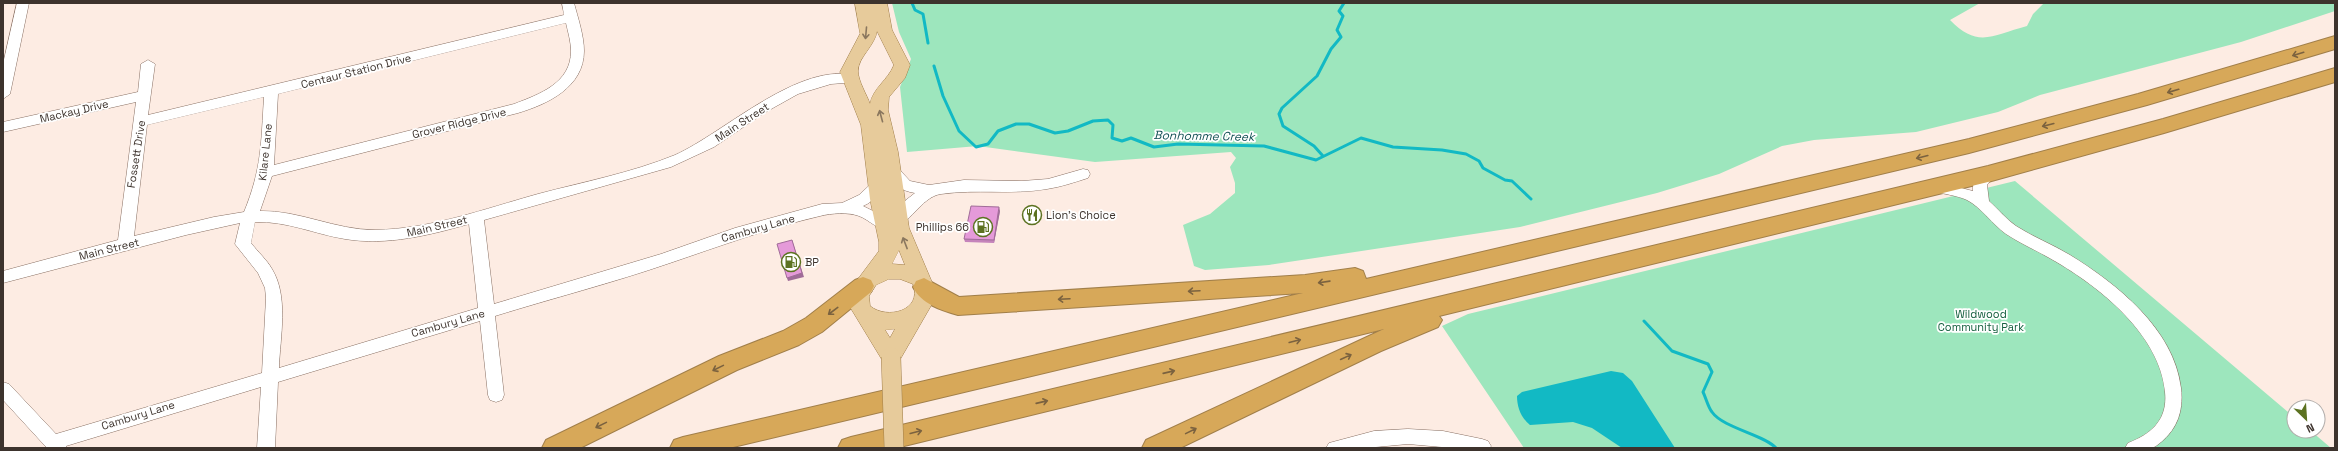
<svg xmlns="http://www.w3.org/2000/svg" width="2338" height="451" font-family="'Space Grotesk',sans-serif">
	<style>
		.green { fill: #9de6bd }
		.water { fill: #12b9c4 }
		.lines { fill: none; stroke-linecap: round; stroke-linejoin: round }
		.stream { stroke: #12b9c4; stroke-width: 3 }
		.minor-casing { stroke: #897063; stroke-width: 1 }
		.major-casing { stroke: #a17f4a; stroke-width: 1 }
		.highway-casing { stroke: #a17f4a; stroke-width: 2 }
		.minor { fill: #fff; fill-rule: evenodd }
		.major { fill: #e7cb9b; fill-rule: evenodd }
		.highway { fill: #d7a859; fill-rule: evenodd }
		.major-bridge-casing { stroke: #a17f4a; stroke-width: 20; stroke-linecap: butt }
		.major-bridge { stroke: #e7cb9b; stroke-width: 19 }
		.wall { fill: #c584bb }
		.shaded-wall { fill: #a06c98 }
		.building { fill: #e59ad9; stroke: #a06c98 }
		.oneway { stroke: #8a775e }
		.oneway2 { stroke: #7b623f }
		.labels { text-anchor: middle; stroke-width: 3.5; stroke-linejoin: round; paint-order: stroke }
		.street-label { font-size: 11px; fill: #3d332d; stroke: #fff }
		.poi-label { font-size: 11px; fill: #3d332d; stroke: #fff; text-anchor: start }
		.park-label { font-size: 11px; fill: #15603f; stroke: #fff }
		.water-label { font-size: 12px; font-style: italic; fill: #125054; stroke: #fff }
	</style>
	<rect width="100%" height="100%" fill="#fdece3"/>
	<path class="green" d="M892 3H1980L1950 20C1978 49 1993 35 2027 26L2033 14 2044 3H2335V11L2241 42 2040 95 1998 112 1916 132 1814 140 1782 146 1719 174 1657 193 1520 227 1269 265 1205 270 1194 266 1183 225 1210 214 1235 193V183L1230 167 1236 158 1231 152 1095 162 978 146 907 152 900 87 911 59 899 32Z
		M2015 181 2294 417V431H2311L2331 448H1524L1442 326 1468 314Z"/>
	<path class="water" d="M1611 371 1623 373 1632 381 1675 448H1622L1592 428 1573 422 1530 425C1521 418 1517 407 1517 396L1522 392Z"/>
	<g class="lines">
		<path class="stream" d="M912 3 915 10 923 14 928 43
			M934 66 943 96 959 131 976 147 988 144 998 131 1016 124H1029L1055 133 1068 131 1093 121 1108 120 1113 125 1112 138 1122 141 1131 138 1154 147 1178 144 1264 146 1316 160 1361 138 1393 147 1442 150 1466 154 1479 161 1483 168 1505 180 1512 181 1531 199
			M1323 156 1314 146 1283 126 1279 114 1282 108 1317 76 1331 49 1341 37 1337 30 1343 16 1339 11 1344 3
			M1644 321 1672 351 1708 364 1712 372 1703 392C1706 398 1708 407 1712 412 1723 428 1765 435 1776 448"/>
		<g class="minor-casing">
			<path id="minor" d="M17 3H29L10 94 3 99V64Z
				M562 3H574C578 18 584 36 584 51 584 87 548 104 518 113L272 176 260 211C299 210 335 230 375 230 431 229 484 209 538 194 583 182 631 173 675 155 724 133 800 60 857 76L859 79 857 82 831 84 798 94 764 113 714 147 671 167 484 220 494 304 661 254 735 228 822 204 842 203 859 195 872 183H882L884 187 869 203 863 206 889 219 891 223 889 227C877 231 870 220 859 216 848 212 832 213 820 216 769 228 720 246 670 263 612 283 553 298 495 316L504 395 502 400 496 402 490 400 488 395 480 321 278 382 275 448H257L261 387 66 446 67 448H47L3 400V382L9 384 56 434 262 373 266 298 265 288 258 273 235 244 240 223 186 235 3 283V271L118 240 136 102 3 132V122L138 92 141 64 148 60 155 64 148 115 564 15ZM566 23C568 32 571 42 571 51 571 83 540 94 514 104L274 165 278 94ZM264 97C261 143 262 168 244 212L214 217 134 236 147 125ZM255 222C288 221 314 234 345 239 387 246 430 235 469 224L478 308 279 368C280 337 289 297 272 269 267 260 258 252 251 243Z
				M892 166 897 167 910 181 929 185 964 180 1022 181 1048 179 1083 169 1088 170 1090 174 1088 178C1075 182 1061 187 1047 189 1012 195 976 189 941 194 920 197 908 229 893 224L891 220 906 200 915 193C901 191 892 184 885 171L887 167Z
				M1988 169 1993 170 1995 174 1987 185 1989 201C1998 209 2006 219 2016 226 2033 237 2052 244 2070 255 2117 284 2174 329 2181 388 2184 413 2176 432 2156 446L2152 448H2125L2128 443C2152 434 2168 419 2165 392 2160 335 2100 287 2053 260 2038 251 2021 244 2006 234 1992 224 1982 208 1967 200 1956 195 1943 194 1932 191L1930 187 1932 183 1937 182 1973 191C1972 181 1979 172 1988 169Z
				M1408 429 1443 431 1482 439 1488 441 1491 446 1490 448H1453L1408 444 1365 448H1326L1329 443 1374 431Z"/>
		</g>
		<g class="major-casing">
			<path id="major" d="M855 3H887L892 30 910 65 905 78 889 97 888 110 898 152 909 228 934 287 935 295 932 304 898 363 891 366 884 363 850 307 849 296 852 287 879 251V242L870 199 861 125 840 72 860 34ZM877 31 894 65C888 80 873 88 870 104 867 95 858 81 858 71 858 57 875 46 877 31ZM899 250 905 265 892 264ZM889 279H900L913 284C923 311 887 320 870 306L869 296 876 285ZM895 329 890 338 885 330Z"/>
		</g>
		<g class="highway-casing">
			<path id="highway" d="M2335 36V49L2147 105 1969 153 729 448H670L674 440 683 437 1303 293 958 315C941 310 921 304 913 287L916 281 924 278 959 297 1305 275 1355 268 1363 271 1366 279 1969 139 2138 94Z
				M2335 68V82L2164 133 1988 182 1439 316 1442 320 1438 327 1381 351 1180 448H1142L1146 440 1384 329 896 448H838L842 440 851 437 1988 166 2163 119Z
				M863 277 871 280 874 286 871 292 822 332 799 345 737 370 580 448H542L546 440 719 356 783 331 806 318 855 280Z"/>
		</g>
		<use href="#minor" class="minor"/>
		<use href="#major" class="major"/>
		<use href="#highway" class="highway"/>
		<g class="major-bridge-casing">
			<path id="major-bridge" d="M891 357 894 448"/>
		</g>
		<use href="#major-bridge" class="major-bridge"/>
	</g>
	<path class="wall" d="M1000 211 994 243 965 242 964 239Z"/>
	<path class="shaded-wall" d="M999 207 1000 211 994 243V240Z
		M792 240 804 277 788 281 787 278Z"/>
	<path class="building" d="M971 206 999 207 994 240 964 239Z
		M792 240 802 273 787 278 777 244Z"/>
	<defs><path id="oneway-shaft" d="M-6 0H5M1.5-3L5.5 0L1.5 3" fill="none" stroke-width="1.6" stroke-linecap="round" stroke-linejoin="round"/></defs>
	<g class="oneway">
		<use href="#oneway-shaft" transform="translate(866 33) rotate(95)"/>
		<use href="#oneway-shaft" transform="translate(881 116) rotate(-105)"/>
		<use href="#oneway-shaft" transform="translate(905 243) rotate(-111)"/>
	</g>
	<g class="oneway2">
		<use href="#oneway-shaft" transform="translate(2298 54) rotate(163)"/>
		<use href="#oneway-shaft" transform="translate(2173 91) rotate(164)"/>
		<use href="#oneway-shaft" transform="translate(2048 125) rotate(166)"/>
		<use href="#oneway-shaft" transform="translate(1922 157) rotate(166)"/>
		<use href="#oneway-shaft" transform="translate(1324 282) rotate(172)"/>
		<use href="#oneway-shaft" transform="translate(1194 291) rotate(177)"/>
		<use href="#oneway-shaft" transform="translate(1064 299) rotate(177)"/>
		<use href="#oneway-shaft" transform="translate(833 311) rotate(143)"/>
		<use href="#oneway-shaft" transform="translate(1295 341) rotate(-14)"/>
		<use href="#oneway-shaft" transform="translate(1346 357) rotate(-25)"/>
		<use href="#oneway-shaft" transform="translate(718 368) rotate(154)"/>
		<use href="#oneway-shaft" transform="translate(1169 372) rotate(-13)"/>
		<use href="#oneway-shaft" transform="translate(1042 402) rotate(-13)"/>
		<use href="#oneway-shaft" transform="translate(601 425) rotate(154)"/>
		<use href="#oneway-shaft" transform="translate(1191 431) rotate(-26)"/>
		<use href="#oneway-shaft" transform="translate(916 432) rotate(-14)"/>
	</g>
	<defs>
		<g id="restaurant-ring" transform="scale(1)"><circle r="9.5" fill="#fff" stroke="#5c7221" stroke-width="1.5"/><path d="M-5-6h1v4h1v-4h1v4h1v-4h1v5L-1.5 .5V6h-2V.5L-5-1ZM5-6V6H3V1.5H1.5Q1.5-4 5-6Z" fill="#5c7221"/></g>
		<g id="fuel-ring" transform="scale(1)"><circle r="9.5" fill="#fff" stroke="#5c7221" stroke-width="1.5"/><path d="M-5.5-6h7V0h2V4h1.3V-2.5L3-4.5l.8-.8L6-3V5H2.5V1h-1V6h-7ZM-4.2-4.7v3.2H.2V-4.7Z" fill="#5c7221"/></g>
	</defs>
	<g fill-rule="evenodd">
		<use href="#restaurant-ring" x="1032" y="215"/>
		<use href="#fuel-ring" x="983" y="227"/>
		<use href="#fuel-ring" x="791" y="262"/>
	</g>
	<g class="labels">
		<g class="street-label">
			<text transform="translate(356 71) rotate(-14)" y="4">Centaur Station Drive</text>
			<text transform="translate(74 111) rotate(-13)" y="4">Mackay Drive</text>
			<text transform="translate(742 122) rotate(-33)" y="4">Main Street</text>
			<text transform="translate(459 123) rotate(-14)" y="4">Grover Ridge Drive</text>
			<text transform="translate(265 152) rotate(-84)" y="4">Kilare Lane</text>
			<text transform="translate(136 154) rotate(-81)" y="4">Fossett Drive</text>
			<text transform="translate(437 226) rotate(-13)" y="4">Main Street</text>
			<text transform="translate(758 228) rotate(-16)" y="4">Cambury Lane</text>
			<text transform="translate(109 249) rotate(-14)" y="4">Main Street</text>
			<text transform="translate(448 323) rotate(-16)" y="4">Cambury Lane</text>
			<text transform="translate(138 415) rotate(-17)" y="4">Cambury Lane</text>
		</g>
		<g class="poi-label">
			<text x="1046" y="219">Lion's Choice</text>
			<text x="969" y="231" text-anchor="end">Phillips 66</text>
			<text x="805" y="266">BP</text>
		</g>
		<g class="park-label">
			<text x="1981" y="318">Wildwood<tspan x="1981" dy="13">Community Park</tspan></text>
		</g>
		<g class="water-label">
			<text transform="translate(1204 136) rotate(1)" y="4">Bonhomme Creek</text>
		</g>
	</g>
	<rect width="2338" height="451" fill="none" stroke="#3d332d" stroke-width="8"/>
	<g transform="translate(2306 419) rotate(155)"><circle r="19" fill="#ffffff" stroke="#b1adab"/>
	<path d="M0-3L7 15L0 10L-7 15Z" fill="#5c7221"/>
	<text y="-6" font-size="11" font-weight="bold" text-anchor="middle" fill="#3d332d">N</text>
	</g>
</svg>
